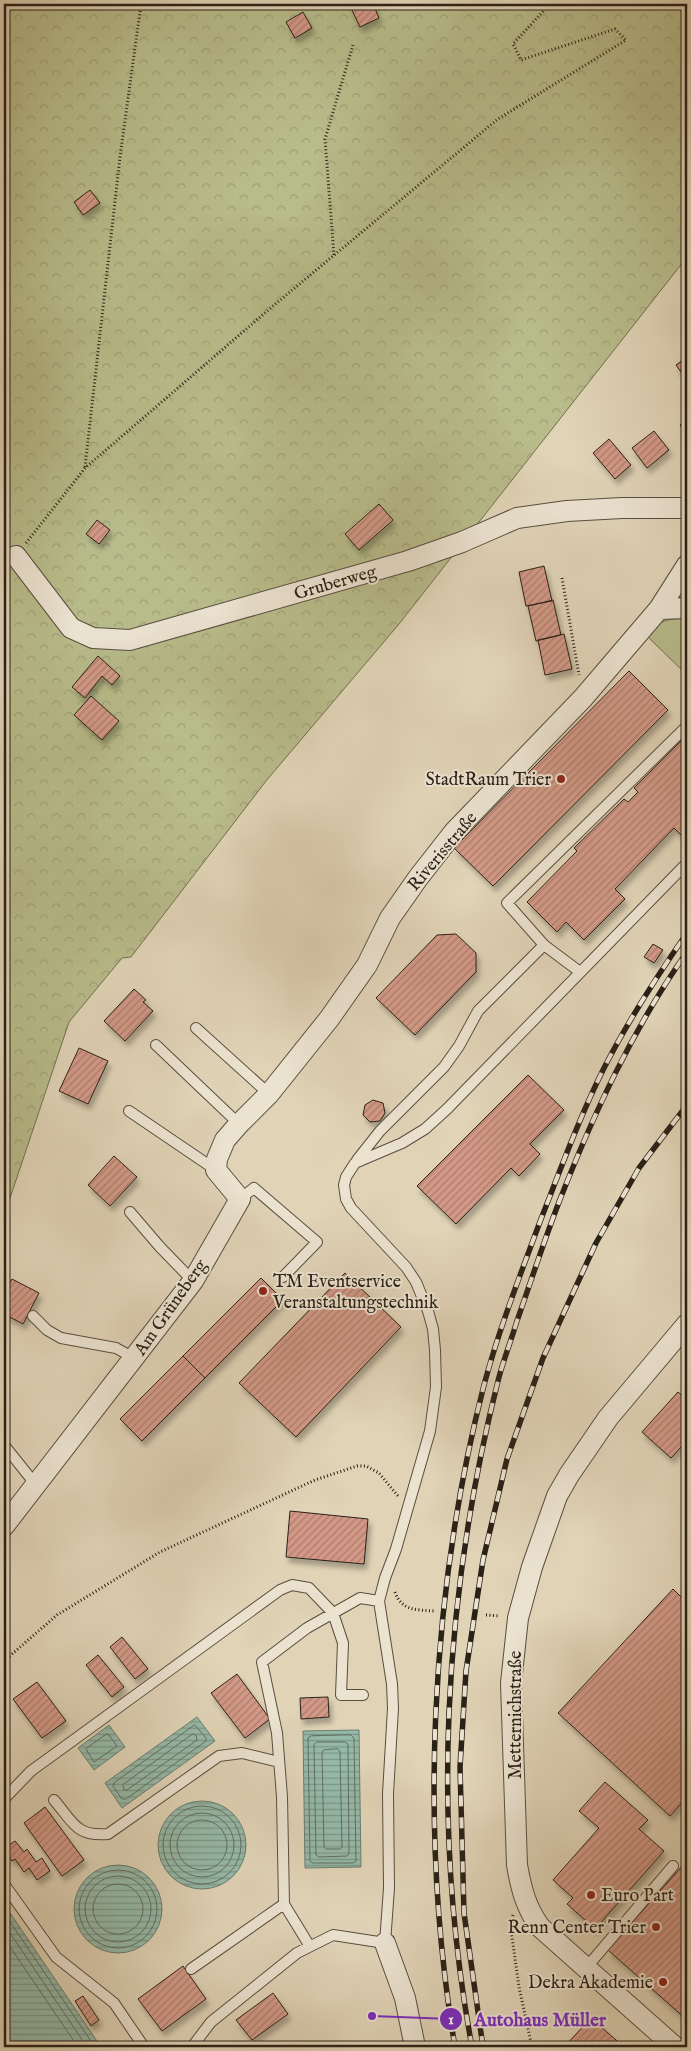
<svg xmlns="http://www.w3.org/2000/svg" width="691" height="2051" font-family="'IM FELL English',serif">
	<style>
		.grass { fill: #b8bb8a; stroke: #716e50 }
		.forest { fill: url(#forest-crowns); stroke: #716e50 }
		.water { fill: url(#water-rules); stroke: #6a7c6e }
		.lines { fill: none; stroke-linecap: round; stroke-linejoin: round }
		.shore { stroke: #606d60; stroke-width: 1 }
		.building { fill: url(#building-hatch); stroke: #2a2117; filter: url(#shadow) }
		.lane-casing { stroke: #584e3f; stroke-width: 12 }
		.street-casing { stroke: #584e3f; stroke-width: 22 }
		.path { stroke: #2a2117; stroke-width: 3; stroke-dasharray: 1 2.5; stroke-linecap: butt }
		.lane { stroke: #ebe2d0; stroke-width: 10 }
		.street { stroke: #ebe2d0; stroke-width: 20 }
		.rail-casing { stroke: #2a2117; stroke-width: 5.5 }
		.rail { stroke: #ebe2d0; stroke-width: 4; stroke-dasharray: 11; stroke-linecap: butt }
		.poi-dot { fill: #8f2418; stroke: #ebe2d0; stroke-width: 2 }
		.labels { text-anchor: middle; stroke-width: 4; stroke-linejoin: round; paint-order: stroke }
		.street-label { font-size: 18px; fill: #2a2117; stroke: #ebe2d0 }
		.poi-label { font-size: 18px; fill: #2a2117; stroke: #ebe2d0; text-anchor: end }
		.leader { fill: none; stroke: #7b2cbf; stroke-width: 2 }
		.callout-dot { fill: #7b2cbf; stroke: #ebe2d0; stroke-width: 2 }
		.mark-label { font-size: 15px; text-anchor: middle; font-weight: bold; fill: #fff }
		.callout-label { font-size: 19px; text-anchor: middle; font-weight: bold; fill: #7b2cbf; stroke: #ebe2d0; stroke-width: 4; stroke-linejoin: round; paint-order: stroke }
	</style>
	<defs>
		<pattern id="forest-crowns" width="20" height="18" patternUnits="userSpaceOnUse" patternTransform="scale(1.25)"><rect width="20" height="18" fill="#b8bb8a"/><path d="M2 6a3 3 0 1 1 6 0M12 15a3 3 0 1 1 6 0" fill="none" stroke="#9ea076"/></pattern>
		<pattern id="water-rules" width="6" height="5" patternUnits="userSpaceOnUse" patternTransform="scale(1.25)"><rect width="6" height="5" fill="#95b9a8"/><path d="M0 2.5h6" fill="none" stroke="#7a9688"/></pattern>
		<pattern id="building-hatch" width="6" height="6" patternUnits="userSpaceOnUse" patternTransform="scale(1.25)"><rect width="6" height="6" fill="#d39986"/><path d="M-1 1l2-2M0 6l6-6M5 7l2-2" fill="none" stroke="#ab7c6d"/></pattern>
		<filter id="shadow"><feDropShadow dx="3" dy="5.5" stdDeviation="2.5" flood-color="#0004"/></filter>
	</defs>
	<rect width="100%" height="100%" fill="#e0d3b6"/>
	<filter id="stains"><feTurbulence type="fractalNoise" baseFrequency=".004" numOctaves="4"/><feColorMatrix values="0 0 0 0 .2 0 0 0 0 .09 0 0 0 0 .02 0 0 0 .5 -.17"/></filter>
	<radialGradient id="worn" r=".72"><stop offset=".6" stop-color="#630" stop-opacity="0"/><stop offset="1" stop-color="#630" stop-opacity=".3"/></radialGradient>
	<path class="grass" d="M687 618V675L648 637C661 618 665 620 687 618Z"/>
	<path class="forest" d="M4 4H687V257L399 624 266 781 131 957 122 958 69 1022 4 1216Z"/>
	<path class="water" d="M197 1717 215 1741 122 1808 105 1783Z
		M109 1725 125 1747 94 1770 78 1748Z
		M359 1730 361 1867 305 1868 303 1731Z
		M158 1845a44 44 0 1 1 88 0a44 44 0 1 1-88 0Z
		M74 1909a44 44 0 1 1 88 0a44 44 0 1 1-88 0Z
		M4 1904 101 2047H4Z"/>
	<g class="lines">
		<path class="shore" d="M195 1725 206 1738V1741L126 1799H122L113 1786 114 1783Z
			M107 1734 109 1735 117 1746 94 1762 86 1749Z
			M193 1734 196 1735 197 1740 127 1790H124L123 1785Z
			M351 1735 354 1738 356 1861 353 1863H312L310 1861 308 1738 311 1736Z
			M317 1742H345L348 1744 349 1854 347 1856 319 1857 316 1855 314 1745Z
			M338 1749 340 1752 342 1847 340 1849H326L324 1847 322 1752 324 1750Z
			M163 1845a39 39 0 1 1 78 0a39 39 0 1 1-78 0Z
			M170 1845a32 32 0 1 1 64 0a32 32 0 1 1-64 0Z
			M177 1845a25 25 0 1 1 50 0a25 25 0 1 1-50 0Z
			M79 1909a39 39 0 1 1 78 0a39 39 0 1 1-78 0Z
			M85 1909a33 33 0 1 1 66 0a33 33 0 1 1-66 0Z
			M93 1909a25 25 0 1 1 50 0a25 25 0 1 1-50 0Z
			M4 1913 95 2047
			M4 1924 87 2047
			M4 1938 78 2047"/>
	</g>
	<path class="building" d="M349 4H373L379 18 360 27Z
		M303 12 312 28 295 38 286 22Z
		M90 190 100 203 83 215 74 202Z
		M687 357V378L686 379 676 365Z
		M687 420V434L680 425Z
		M654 431 669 450 647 468 632 448Z
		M609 439 631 465 615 479 593 453Z
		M379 504 393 520 359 550 345 534Z
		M97 520 110 530 99 544 86 534Z
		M544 566 552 601 526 606 519 572Z
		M553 600 561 635 536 641 528 606Z
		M564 634 572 669 545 675 538 640Z
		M98 656 120 676 112 685 102 676 85 698 72 687Z
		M629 671 668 710 493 886 454 848Z
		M91 696 119 721 102 740 74 715Z
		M687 735V841L674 828 615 889 625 899 584 940 566 922 557 932 527 902 577 851 574 848 624 799 628 802 638 792 634 788Z
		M456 934 476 953V972L415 1035 376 998 437 935Z
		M653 944 663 950 654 963 644 957Z
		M134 989 146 1000 143 1002 153 1011 125 1041 104 1021Z
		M79 1048 108 1061 88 1104 59 1091Z
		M528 1075 564 1110 530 1144 540 1154 519 1176 511 1168 456 1224 417 1186Z
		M373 1100 383 1103 385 1113 380 1121 370 1122 363 1115 365 1105Z
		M114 1156 137 1177 110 1206 88 1185Z
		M345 1273 401 1327 296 1437 239 1383Z
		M261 1278 283 1300 205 1378 183 1356Z
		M12 1279 39 1293 23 1324 4 1314V1294Z
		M183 1356 205 1378 142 1441 120 1419Z
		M678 1392 687 1400V1451L682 1446 671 1458 642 1432Z
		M290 1511 368 1519 364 1564 286 1557Z
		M673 1589 687 1603V1797L670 1816 558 1713Z
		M122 1637 148 1669 135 1679 110 1647Z
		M98 1655 124 1687 112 1697 86 1665Z
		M237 1674 270 1719 245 1738 211 1693Z
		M37 1682 66 1721 42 1738 13 1699Z
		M328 1697 329 1717 301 1719 300 1698Z
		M605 1782 648 1820 639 1829 664 1851 595 1929 567 1904 573 1898 553 1880 599 1828 579 1811Z
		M45 1807 84 1860 62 1876 24 1823Z
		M15 1841 24 1852 27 1849 36 1862 42 1858 50 1871 37 1880 29 1868 24 1872 15 1859 12 1861 4 1849Z
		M683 1865 687 1869V2020L608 1950Z
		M183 1966 206 1999 162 2031 138 1999Z
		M273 1993 288 2014 252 2040 236 2020Z
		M83 1996 99 2020 91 2026 75 2001Z
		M591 2018 624 2047H564Z"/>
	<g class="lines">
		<g class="lane-casing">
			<path id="lane" d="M580 972 544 945 507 903 687 726
				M196 1028 269 1094
				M156 1045 239 1124
				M129 1111 216 1170
				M357 1160 380 1131 444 1067 459 1046 478 1011 544 945
				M240 1199 254 1188 317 1242 283 1277
				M130 1212 160 1247 193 1281
				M33 1316 47 1330 61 1338 116 1348 134 1358
				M4 1445 36 1485
				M4 1799 31 1771 280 1590 292 1585 309 1588 333 1613 343 1643 341 1695H363
				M54 1800C73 1822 76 1837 108 1834L219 1756 242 1753 279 1762
				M4 1884 56 1957 114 2003 144 2047
				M284 1904 309 1945
				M586 1968 673 1866
				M191 1969 284 1904 282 1797 277 1733 262 1662 307 1628 360 1598 379 1601
				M192 2047 211 2022 297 1953 333 1935 385 1943 389 1888 388 1794 393 1708 392 1684 379 1601 385 1578 396 1549 430 1431 436 1387 435 1350 433 1329 428 1311 416 1282 406 1267 351 1208 346 1199 344 1185 346 1177 355 1163 402 1143 425 1129 447 1109 687 863"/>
		</g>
		<g class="street-casing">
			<path id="street" d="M16 556 71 628 93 638 130 640 408 561 462 542 517 518 567 511 622 508H687
				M659 609 687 608
				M4 1526 193 1281 240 1199 216 1170 217 1159 225 1140 239 1124 269 1094 329 1019 367 965 390 918 418 878 454 832 583 698 659 609 687 565
				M385 1943 405 1998 415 2047
				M675 2047 540 1927C526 1908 521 1888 517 1865L511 1683 518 1618 532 1567 557 1496 569 1475 608 1418 687 1324"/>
		</g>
		<path class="path" d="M334 255 325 139 353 45
			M85 467 120 157 141 4
			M26 543 85 468 273 306 498 119 626 40 615 29 521 60 513 44 550 4
			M562 578 579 675
			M395 1592C401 1611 418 1610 435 1611
			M486 1615 500 1616
			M4 1661 57 1615 160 1552 315 1480 357 1466H366L379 1473 398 1496
			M513 1915 510 1923 519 1987 532 2047"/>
		<use href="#lane" class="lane"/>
		<use href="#street" class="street"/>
		<g class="rail-casing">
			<path id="rail" d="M455 2047C419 1833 430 1595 484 1385 499 1329 521 1273 541 1219 561 1168 580 1116 604 1068 628 1021 657 976 687 933
				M472 2047C431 1826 443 1599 498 1381 503 1361 511 1341 517 1321 531 1281 544 1241 559 1202 593 1115 633 1028 687 952
				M483 2047 464 1913 460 1767 466 1671 483 1560 507 1459 543 1358 596 1243 639 1168 687 1105"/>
		</g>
		<use href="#rail" class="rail"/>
	</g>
	<g class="poi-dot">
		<circle cx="561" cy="779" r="5"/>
		<circle cx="263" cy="1291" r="5"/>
		<circle cx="591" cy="1895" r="5"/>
		<circle cx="656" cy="1927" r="5"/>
		<circle cx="663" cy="1982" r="5"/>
	</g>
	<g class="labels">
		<g class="street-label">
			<text transform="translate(335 582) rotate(-16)" y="6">Gruberweg</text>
			<text transform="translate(442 851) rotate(-50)" y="6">Riverisstraße</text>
			<text transform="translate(170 1307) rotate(-55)" y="6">Am Grüneberg</text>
			<text transform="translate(515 1715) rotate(-90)" y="6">Metternichstraße</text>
		</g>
		<g class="poi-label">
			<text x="551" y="785">StadtRaum Trier</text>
			<text x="273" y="1287" text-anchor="start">TM Eventservice<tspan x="273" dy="21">Veranstaltungstechnik</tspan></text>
			<text x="601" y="1901" text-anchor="start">Euro Part</text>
			<text x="646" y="1933">Renn Center Trier</text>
			<text x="653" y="1988">Dekra Akademie</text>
		</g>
	</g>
	<path class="leader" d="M372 2016L451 2019"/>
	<g class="callout-dot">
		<circle cx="372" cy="2016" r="5"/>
		<circle cx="451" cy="2019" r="12"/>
	</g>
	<g class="mark-label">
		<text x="451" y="2024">1</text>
	</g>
	<g class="callout-label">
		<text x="540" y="2026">Autohaus Müller</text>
	</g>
	<rect width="691" height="2051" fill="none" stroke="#e0d3b6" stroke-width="20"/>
	<rect x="5" y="5" width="681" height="2041" fill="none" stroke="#2a2117" stroke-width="2.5"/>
	<rect x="10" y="10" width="671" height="2031" fill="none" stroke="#2a2117"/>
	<rect width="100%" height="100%" filter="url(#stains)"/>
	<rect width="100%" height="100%" fill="url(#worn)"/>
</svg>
